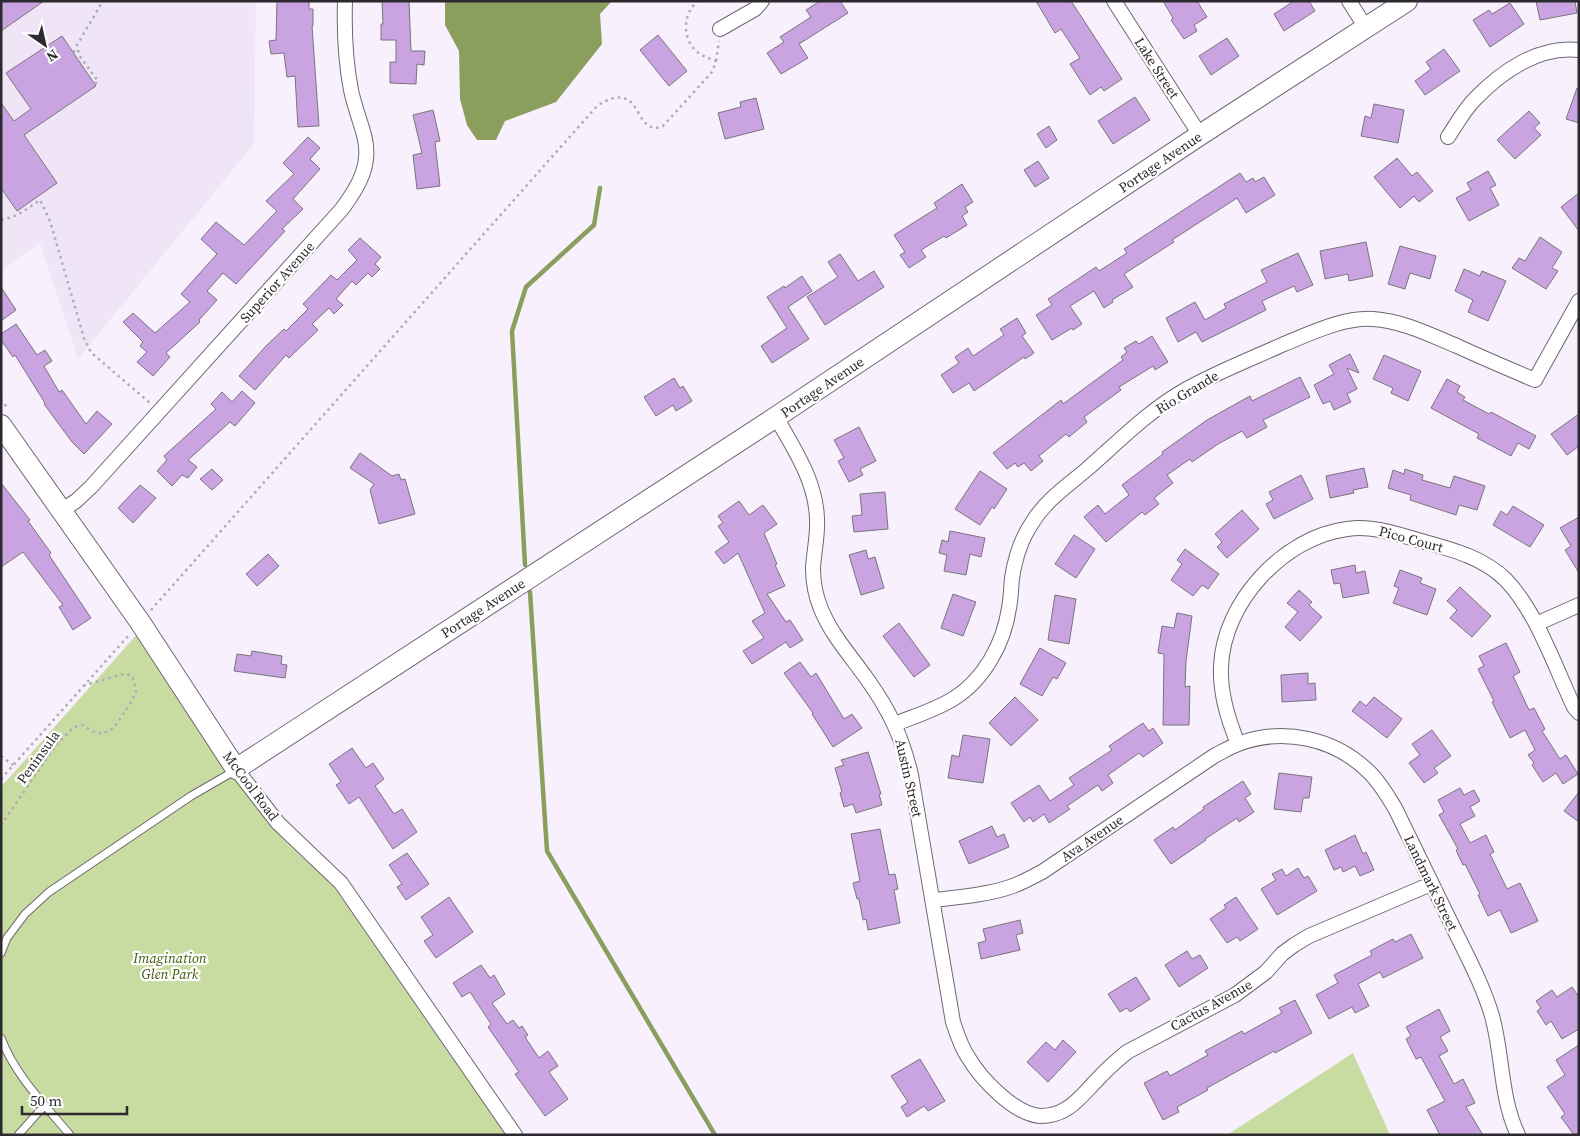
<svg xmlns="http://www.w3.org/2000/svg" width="1580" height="1136" font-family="'Source Serif 4',serif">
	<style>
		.built { fill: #efe5f7 }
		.green { fill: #c8dca2 }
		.water { fill: #8a9f5d }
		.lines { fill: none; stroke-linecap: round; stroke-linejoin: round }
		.stream { stroke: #8a9f5d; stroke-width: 4.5 }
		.building { fill: #c9a4e1; stroke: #7a747e }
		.lane-casing { stroke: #6e6872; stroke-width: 9 }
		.street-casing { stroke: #6e6872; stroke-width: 16 }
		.secondary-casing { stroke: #6e6872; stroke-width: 22 }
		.path { stroke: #b0aab4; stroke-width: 2.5; stroke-dasharray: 2.5 4; stroke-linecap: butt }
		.lane { stroke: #fff; stroke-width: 7 }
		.street { stroke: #fff; stroke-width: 14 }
		.secondary { stroke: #fff; stroke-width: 20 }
		.labels { text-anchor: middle; stroke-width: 4.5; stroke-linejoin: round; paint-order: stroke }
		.street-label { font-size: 14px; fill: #2c2a2e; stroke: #fff }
		.park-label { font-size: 14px; font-style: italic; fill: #45580b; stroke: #fff }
	</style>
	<rect width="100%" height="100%" fill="#f8f1fd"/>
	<path class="built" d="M1 1H256L254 144 78 359 40 243 1 271Z"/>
	<path class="green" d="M139 632 276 831 290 846 333 885 506 1135H1V787Z
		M1353 1053 1390 1135H1227Z"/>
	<path class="water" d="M445 1H612L600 14 602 44 556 102 505 121 496 140H477L467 125 460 99 459 51 445 25Z"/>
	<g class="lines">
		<path class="stream" d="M525 565 512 331 526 287 594 225 600 188
			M530 592 547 851 715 1135"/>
	</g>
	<path class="building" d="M1 1H44L1 31Z
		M277 1H309V9H313V26H312L319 126 298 127 295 76 287 77 284 53 271 54 269 41 276 40Z
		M382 1H409L411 51H425L424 65 417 64 416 84 390 83V62H396V40H381V24H383Z
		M820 1H840L848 13 799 44 808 58 781 74 767 53 784 42 780 37 811 17 806 10Z
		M1036 1H1071L1122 79 1104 91 1101 87 1090 95 1070 64 1080 58 1061 29 1055 33Z
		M1163 1H1197L1207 17 1194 25 1197 31 1184 39 1171 20 1173 18Z
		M1294 1H1309L1315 11 1284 31 1274 14Z
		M1536 1H1575L1577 13 1540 20Z
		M1510 3 1524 24 1490 47 1473 20 1489 10 1492 14Z
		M658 35 687 71 669 86 640 50Z
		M62 36 96 86 24 135 57 183 17 211 1 188V103L14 121 31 109 6 73Z
		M1227 38 1239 56 1211 75 1199 56Z
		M1444 49 1460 71 1425 95 1415 81 1431 69 1426 62Z
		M1577 88H1579V123L1566 119Z
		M1135 97 1150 120 1113 144 1098 121Z
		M756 98 764 129 725 139 718 113 741 107 740 102Z
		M1374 104 1404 110 1398 143 1361 136 1365 116 1371 118Z
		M433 110 440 141 435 142 440 186 417 189 413 155 422 153 413 115Z
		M1529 111 1540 123 1534 128 1541 135 1515 159 1497 140Z
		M1049 126 1057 140 1046 148 1037 134Z
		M308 137 320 148 310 159 320 169 293 199 303 209 282 229 285 231 236 284 223 273 207 291 217 300 199 320 200 322 166 353 170 357 153 376 137 362 147 352 140 346 143 342 123 322 133 313 155 333 190 302 181 294 217 254 201 239 216 222 244 245 277 211 266 201 294 174 283 163Z
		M1397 158 1412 176 1417 172 1433 191 1419 202 1414 196 1400 208 1374 177Z
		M1038 161 1049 178 1035 187 1024 170Z
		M1488 171 1496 185 1490 188 1499 205 1469 221 1456 198 1471 190 1467 183Z
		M1240 173 1246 182 1253 178 1255 182 1264 177 1275 195 1246 213 1237 198 1172 240 1174 242 1124 274 1133 287 1112 300 1113 302 1104 308 1094 291 1070 306 1082 324 1073 330 1072 328 1052 340 1036 315 1052 305 1048 299 1096 267 1099 271 1127 253 1124 249Z
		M962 184 973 202 965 207 968 212 962 216 967 225 946 238 944 236 921 250 926 257 909 268 900 255 905 252 894 235 937 208 934 203Z
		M1579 193V231L1561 207Z
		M1540 237 1562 252 1552 268 1558 271 1546 289 1512 268 1519 258 1525 261Z
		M360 238 381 257 375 264 380 269 372 277 368 273 356 285 352 281 336 299 343 305 334 314 329 308 312 324 318 330 289 358 286 355 255 390 239 376 266 346 284 329 286 331 308 309 303 304 331 275 337 280 357 260 348 250Z
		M1366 242 1373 276 1349 281 1348 274 1325 279 1320 251Z
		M1400 246 1436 256 1430 279 1410 273 1405 289 1388 284Z
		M1298 253 1313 285 1297 292 1294 286 1262 301 1266 310 1202 342 1196 332 1178 342 1166 318 1195 302 1205 320 1226 308 1224 304 1267 282 1261 270Z
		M840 254 858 281 874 271 884 287 825 325 807 297 838 277 828 262Z
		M1464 269 1480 276 1482 271 1506 281 1488 321 1468 312 1473 300 1455 291Z
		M802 276 812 291 788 307 809 339 772 363 761 346 787 328 767 297 784 286 785 288Z
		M1 287 16 310 1 321Z
		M1017 318 1026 333 1022 336 1034 353 1025 359 1024 357 974 391 969 383 953 393 941 375 959 363 955 357 968 348 973 356 1004 335 1000 329Z
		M16 324 37 355 45 350 52 361 44 366 59 392 62 390 86 424 97 411 112 424 84 454 72 442 44 404 45 403 15 355 13 357 1 340V334Z
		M1152 336 1168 362 1155 370 1153 366 1119 387 1121 390 1084 417 1087 422 1069 437 1066 434 1039 456 1043 461 1031 471 1024 463 1018 467 1015 463 1007 469 993 453 1061 400 1063 404 1123 360 1121 357 1127 352 1124 348 1136 341 1139 344Z
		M1350 354 1359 373 1347 368 1357 389 1347 394 1351 402 1334 410 1330 401 1323 404 1314 385 1334 374 1329 365Z
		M1384 355 1421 371 1408 401 1391 393 1393 388 1373 379Z
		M1300 377 1310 397 1263 420 1267 427 1247 438 1242 431 1218 444 1192 462 1190 459 1167 475 1173 483 1154 498 1159 504 1145 515 1142 512 1106 542 1084 517 1098 505 1105 514 1129 495 1122 485 1163 454 1162 452 1207 420 1250 396 1252 401Z
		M674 378 680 388 683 386 692 401 676 411 673 405 656 416 644 397Z
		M1447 379 1460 386 1457 392 1465 397 1463 400 1489 414 1491 412 1536 436 1529 449 1518 443 1511 456 1477 438 1479 434 1431 408Z
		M242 391 255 403 235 426 230 422 188 460 197 467 188 478 182 475 172 486 157 471 167 460 164 456 216 409 211 404 222 392 232 402Z
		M1579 414V446L1567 455 1551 434Z
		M859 427 876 461 860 469 863 475 849 482 838 461 844 458 834 440Z
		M360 453 392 476 399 474 401 480 405 479 415 514 379 524 370 490 374 484 350 468Z
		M1364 468 1368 487 1353 490 1354 493 1330 498 1326 476Z
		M212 469 223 480 212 490 200 479Z
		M1405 469 1423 475 1422 480 1450 488 1454 476 1485 486 1477 510 1459 505 1456 515 1410 500 1411 495 1388 488 1393 470 1404 474Z
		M980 471 1007 489 994 509 992 507 980 525 955 509Z
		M1301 475 1313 499 1274 519 1266 504 1273 500 1269 492Z
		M1 483 30 520 28 521 51 553 49 555 91 618 73 630 59 607 63 605 23 552 1 567Z
		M140 485 156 498 133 523 118 508Z
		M885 492 888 529 854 532 852 516 862 515 860 494Z
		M739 501 749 515 763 505 777 524 764 533 777 564 775 565 785 586 767 594 786 622 790 620 803 640 790 648 786 642 752 664 743 651 764 638 752 621 765 613 738 553 724 564 715 552 729 542 718 526 723 523 718 516Z
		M1513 506 1544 525 1530 547 1493 525 1501 511 1507 515Z
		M1242 510 1259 529 1227 558 1217 547 1222 542 1215 534Z
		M1579 517V573L1565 550 1571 546 1560 528Z
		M950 531 985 538 981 557 970 554 966 575 944 571 947 555 939 553 942 540 948 542Z
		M1074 535 1095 549 1076 578 1055 564Z
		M1185 549 1219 574 1208 589 1202 585 1193 596 1171 580 1182 564 1177 560Z
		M866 550 868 559 875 557 884 588 861 595 849 555Z
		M268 554 279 566 257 586 246 574Z
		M1355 565 1356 573 1365 571 1369 593 1343 598 1340 583 1334 584 1331 570Z
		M1400 570 1422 578 1420 583 1436 589 1427 615 1393 603 1399 588 1394 586Z
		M1460 587 1491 616 1472 637 1450 618 1457 610 1447 601Z
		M1299 590 1312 602 1309 605 1322 617 1300 641 1285 627 1298 612 1287 603Z
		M953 594 976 602 963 636 941 628Z
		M1055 595 1076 599 1069 644 1048 640Z
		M1177 613 1192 616 1186 661 1185 687 1190 686 1189 725H1163L1164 654 1158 653 1162 626 1174 628Z
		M899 623 930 665 914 677 883 636Z
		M1506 643 1520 672 1513 676 1529 710 1534 708 1545 729 1542 731 1560 759 1566 755 1578 774 1563 784 1556 773 1543 782 1532 765 1534 763 1528 755 1535 750 1525 730 1510 738 1492 702 1494 701 1478 669 1484 666 1479 656Z
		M1040 648 1066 663 1057 679 1053 677 1042 696 1020 684Z
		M252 651 282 656 281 664 287 665 285 678 234 671 237 654 251 656Z
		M800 662 811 677 816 673 844 719 852 714 862 728 833 747 812 714 813 713 784 673Z
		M1308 673V684L1315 683 1316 700 1282 702 1281 675Z
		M1015 697 1038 720 1011 746 989 723Z
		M1374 697 1402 719 1387 738 1352 711 1360 701 1366 706Z
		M1143 723 1149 731 1153 728 1163 743 1143 757 1139 753 1108 775 1113 783 1102 791 1098 785 1067 806 1070 809 1049 823 1044 814 1033 822 1030 817 1024 822 1011 803 1039 785 1050 801 1074 785 1069 778 1112 750 1109 746Z
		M1432 730 1451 756 1434 768 1438 773 1424 783 1409 763 1420 755 1412 744Z
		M963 735 990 739 983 783 948 778 952 755 959 757Z
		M352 748 366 768 373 763 384 779 375 786 394 814 402 809 417 832 393 849 359 797 349 804 336 785 341 782 329 764Z
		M868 752 881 794H879L882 805 856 813 853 804 844 807 840 793 842 792 835 768 844 765 841 760Z
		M1279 773 1312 777 1309 798H1303L1301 812 1274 809Z
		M1243 781 1251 794 1245 798 1254 812 1239 822 1237 818 1205 839 1206 840 1171 864 1154 840 1173 827 1175 830 1204 809 1203 807Z
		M1460 788 1464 795 1474 790 1480 801 1470 807 1475 816 1460 824 1470 843 1486 835 1494 852 1490 854 1507 889 1520 883 1538 921 1511 933 1500 910 1488 916 1478 895 1480 894 1465 864 1463 865 1456 850 1458 849 1439 815 1444 812 1438 800Z
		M1579 792V822L1564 811Z
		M992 826 997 837 1004 834 1009 847 969 864 959 841Z
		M880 829 889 875 895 874 898 889 894 890 900 923 868 930 866 919 863 920 859 899H857L853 883 860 881 851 834Z
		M1355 835 1363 854 1366 852 1374 870 1360 876 1355 866 1343 872 1341 867 1334 870 1325 850Z
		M407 853 429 884 406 900 397 887 402 884 389 865Z
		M1298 868 1304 878 1308 876 1317 891 1277 915 1261 889 1276 880 1272 874 1282 869 1286 876Z
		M449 897 473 932 436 958 424 941 433 935 421 917Z
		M1236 897 1258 929 1240 941 1237 937 1227 943 1210 919 1226 908 1224 905Z
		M1020 920 1023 933 1016 935 1020 950 981 959 978 943 986 941 983 929Z
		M1411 934 1423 958 1383 978 1380 972 1358 984 1369 1006 1355 1013 1352 1007 1329 1019 1316 995 1338 983 1334 975 1372 955 1370 951 1393 939 1395 942Z
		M1187 951 1192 959 1200 955 1208 968 1179 987 1165 965Z
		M481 965 490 978 494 975 505 994 492 1003 507 1024 513 1020 519 1028 522 1026 528 1035 525 1037 539 1058 548 1051 558 1066 549 1072 568 1099 545 1116 515 1074 519 1072 488 1027 491 1024 470 992 462 997 453 983Z
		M1136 977 1150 999 1130 1012 1127 1008 1120 1012 1108 994Z
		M1572 987 1579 997V1029L1562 1039 1551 1021 1546 1025 1537 1011 1541 1008 1536 1001 1552 990 1557 997Z
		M1295 1000 1312 1033 1275 1053 1274 1051 1207 1088 1208 1090 1177 1107 1179 1112 1163 1120 1144 1083 1167 1071 1170 1076 1208 1055 1205 1051 1242 1031 1244 1034 1282 1013 1279 1008Z
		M1439 1009 1450 1031 1440 1037 1448 1051 1439 1056 1454 1084 1463 1079 1475 1103 1466 1107 1483 1135H1440L1427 1110 1445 1101 1421 1057 1416 1059 1406 1039 1411 1036 1406 1027Z
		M1063 1040 1076 1052 1048 1082 1027 1062 1046 1042 1055 1050Z
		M1579 1045V1135H1574L1561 1117 1565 1114 1547 1087 1565 1075 1556 1060Z
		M920 1059 945 1101 928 1111 924 1106 907 1117 901 1107 908 1102 891 1076Z"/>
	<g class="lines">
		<g class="lane-casing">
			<path id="lane" d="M1 953 7 938 25 914 49 892 191 796 236 770
				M1 1038C15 1075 44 1104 70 1135
				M18 1135 45 1105"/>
		</g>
		<g class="street-casing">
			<path id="street" d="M1114 1 1200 135
				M1349 1 1366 28
				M720 29 755 9 762 1
				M1448 137C1456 125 1464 110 1475 99 1501 72 1539 45 1579 50
				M776 417C794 449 816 481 817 519 818 535 814 551 813 568 813 581 816 597 821 609 832 636 851 656 867 679 890 711 902 737 911 775L953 1022C957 1034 961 1047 968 1057 981 1079 1014 1114 1040 1116 1049 1116 1058 1114 1066 1109 1078 1102 1086 1091 1096 1081 1106 1070 1116 1061 1127 1052L1235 995 1266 972 1282 954 1294 945 1309 936 1431 884
				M61 511 76 501 91 487 342 209C359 186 372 164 364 135 360 120 354 105 351 90 345 59 344 33 345 1
				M1536 624 1579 605
				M895 724C915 716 935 710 953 699 984 680 1004 643 1009 608 1011 598 1011 588 1012 578 1015 559 1021 539 1032 523 1045 501 1067 486 1086 470 1117 443 1148 411 1185 390 1217 372 1251 359 1284 344 1311 333 1344 317 1373 319 1403 321 1430 335 1457 346 1483 358 1509 369 1535 380L1579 301
				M1238 744C1228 719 1220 694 1221 667 1223 602 1284 537 1347 529 1374 525 1399 535 1425 542 1454 550 1484 558 1506 580 1536 611 1555 667 1574 707L1579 713
				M236 769 278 823 341 883 515 1135
				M934 900C959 897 986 895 1010 887 1022 883 1032 877 1042 872L1214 756C1222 752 1230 747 1238 744 1283 727 1334 738 1368 771 1379 781 1387 795 1395 808 1414 847 1433 886 1452 925 1466 954 1483 985 1492 1016 1503 1055 1500 1097 1518 1135"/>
		</g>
		<g class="secondary-casing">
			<path id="secondary" d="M1 425 140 622 236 769 776 417 1200 135 1407 1"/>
		</g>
		<path class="path" d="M73 52 78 49
			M716 61 719 41
			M95 84 98 81 79 55 77 45 103 1
			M1 220C17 217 27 209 40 200L50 221 84 338 89 349 94 355 150 403
			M1 399 8 409
			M151 610 597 106C645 75 632 139 663 126L712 72 716 61C708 58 701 56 695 50 682 36 683 13 698 1
			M1 756 13 765
			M1 779 129 635
			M1 825 56 745 74 727 82 725 92 731 102 734 114 728 132 701 136 691 134 680 130 675 124 674 85 685"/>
		<use href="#lane" class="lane"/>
		<use href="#street" class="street"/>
		<use href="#secondary" class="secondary"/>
	</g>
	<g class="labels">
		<g class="street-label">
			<text transform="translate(1157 68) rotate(57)" y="5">Lake Street</text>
			<text transform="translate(1160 162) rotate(-34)" y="5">Portage Avenue</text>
			<text transform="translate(277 282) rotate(-48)" y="5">Superior Avenue</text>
			<text transform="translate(822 387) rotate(-34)" y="5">Portage Avenue</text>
			<text transform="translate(1187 392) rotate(-31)" y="5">Rio Grande</text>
			<text transform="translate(1411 539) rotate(15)" y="5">Pico Court</text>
			<text transform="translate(483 608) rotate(-33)" y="5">Portage Avenue</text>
			<text transform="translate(38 757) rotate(-54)" y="5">Peninsula</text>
			<text transform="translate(909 778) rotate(77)" y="5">Austin Street</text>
			<text transform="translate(251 786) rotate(53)" y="5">McCool Road</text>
			<text transform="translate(1092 838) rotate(-34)" y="5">Ava Avenue</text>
			<text transform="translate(1431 883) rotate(64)" y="5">Landmark Street</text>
			<text transform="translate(1211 1005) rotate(-29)" y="5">Cactus Avenue</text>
		</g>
		<g class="park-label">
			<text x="170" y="963">Imagination<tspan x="170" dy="16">Glen Park</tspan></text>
		</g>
	</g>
	<rect width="1580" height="1136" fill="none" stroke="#2c2a2e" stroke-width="5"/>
	<g transform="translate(45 45) rotate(146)" stroke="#ffffff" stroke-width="4" paint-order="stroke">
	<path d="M0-4L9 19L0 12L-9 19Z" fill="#2c2a2e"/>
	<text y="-8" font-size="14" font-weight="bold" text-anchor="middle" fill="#2c2a2e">N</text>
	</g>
	<path d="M22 1106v8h105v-8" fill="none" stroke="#2c2a2e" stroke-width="2.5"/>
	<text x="30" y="1106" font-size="15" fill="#2c2a2e" stroke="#ffffff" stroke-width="4" paint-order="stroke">50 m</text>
</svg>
